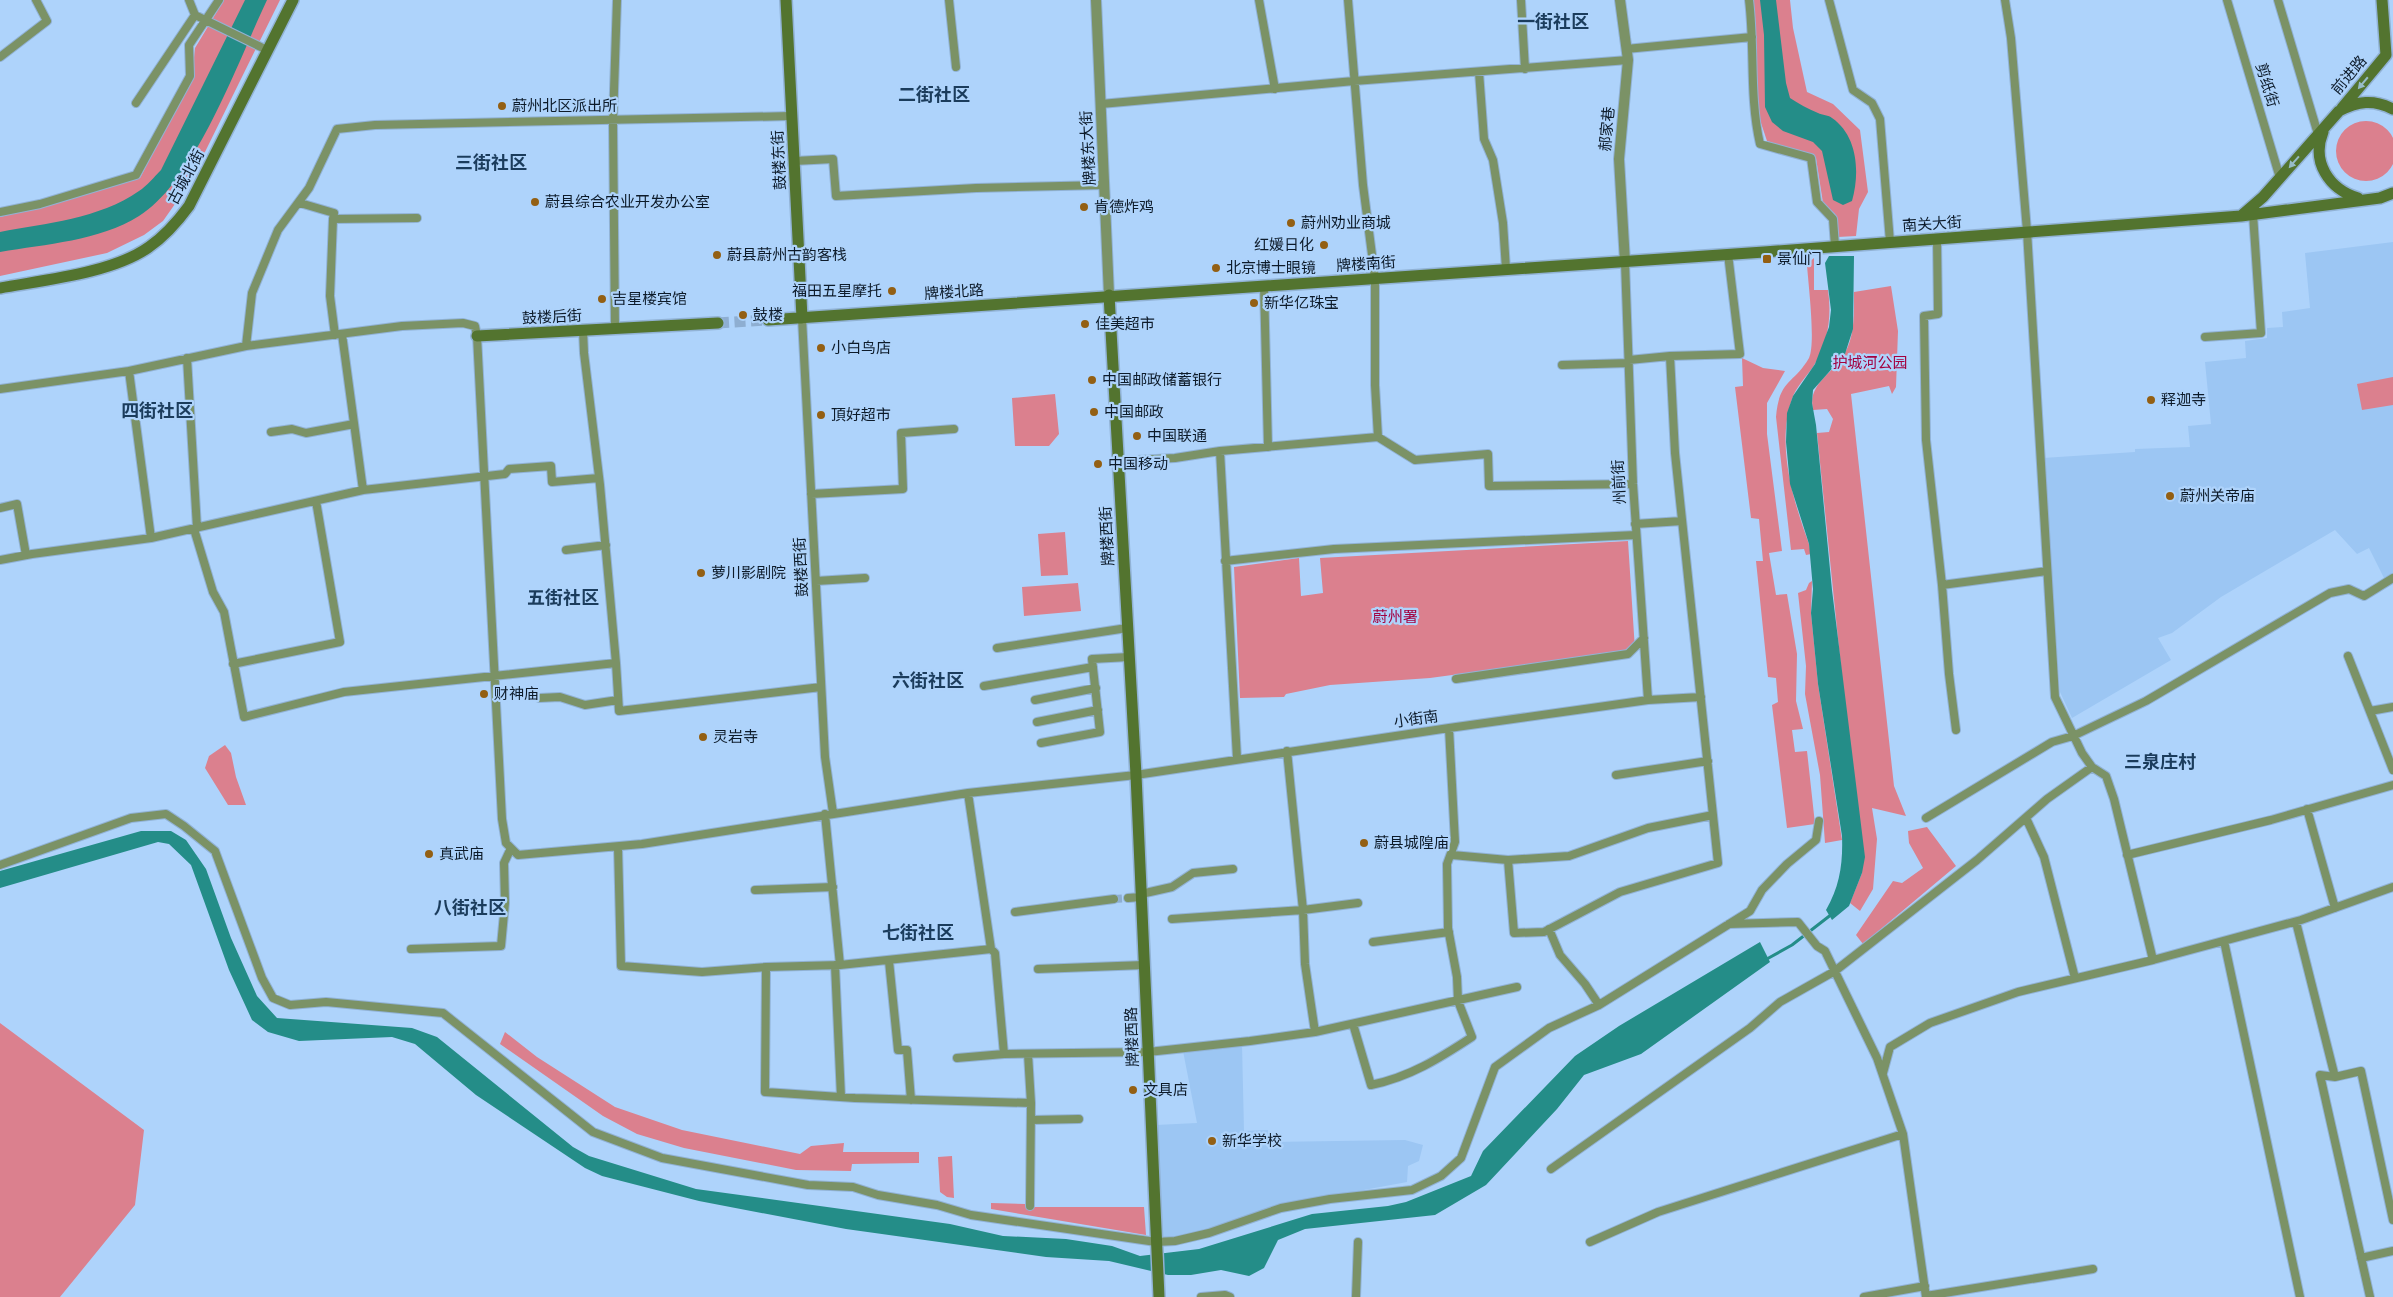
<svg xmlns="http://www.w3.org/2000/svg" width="2393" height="1297" font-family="'DM Sans','Noto Sans SC',sans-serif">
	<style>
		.built { fill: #9cc6f3 }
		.green { fill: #db808e }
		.water { fill: #248d88 }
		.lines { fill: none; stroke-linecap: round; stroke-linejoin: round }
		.stream { stroke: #248d88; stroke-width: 3 }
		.minor-tunnel { stroke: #8eaed1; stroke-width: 8; stroke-dasharray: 8 4; stroke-linecap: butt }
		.secondary-tunnel { stroke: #8eaed1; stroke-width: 11; stroke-dasharray: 11 5.5; stroke-linecap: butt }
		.minor-casing { stroke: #91b2d5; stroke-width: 10 }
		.tertiary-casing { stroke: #91b2d5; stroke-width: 12 }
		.secondary-casing { stroke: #91b2d5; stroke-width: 14 }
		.minor { stroke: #7b9266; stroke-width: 8 }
		.tertiary { stroke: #7b9266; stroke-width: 10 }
		.secondary { stroke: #53742f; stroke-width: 11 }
		.oneway { fill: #97bbc8 }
		.poi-dot { fill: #935f13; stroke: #aed3fb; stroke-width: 2 }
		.labels { text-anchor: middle; stroke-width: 4.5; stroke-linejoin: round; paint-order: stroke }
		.street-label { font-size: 15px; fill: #0d1b2a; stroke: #aed3fb }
		.poi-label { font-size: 15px; fill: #0d1b2a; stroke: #aed3fb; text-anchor: start }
		.park-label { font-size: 15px; fill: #a3013f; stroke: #aed3fb }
		.quarter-label { font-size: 18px; font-weight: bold; fill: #1b3c5c; stroke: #aed3fb }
	</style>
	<rect width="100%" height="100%" fill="#aed3fb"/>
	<path class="built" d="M2393 242V573L2384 578 2369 548 2357 554 2335 530 2221 597 2172 633 2158 638 2171 660 2072 718 2060 692 2043 458 2135 452V449L2190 447 2188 426 2211 424 2205 362 2246 358 2245 341 2267 338V328L2283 327 2282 312 2310 308 2305 253Z
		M1242 1044 1244 1131 1268 1130 1269 1142 1405 1140 1423 1145 1419 1161 1408 1166 1407 1182 1277 1206 1207 1230 1176 1238 1161 1239 1156 1125 1197 1123 1183 1051Z"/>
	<path class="green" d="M224 0H280L203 156 182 194 163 221 144 235 107 253 0 276V217L66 200 140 178 192 77 195 48Z
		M1750 0H1790L1793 28 1807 92 1833 104 1860 130 1868 192 1859 209 1856 236 1838 237 1835 214 1823 203 1816 158 1767 141 1759 117Z
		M2336 151a30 30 0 1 1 60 0a30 30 0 1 1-60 0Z
		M1814 258V290H1828C1832 317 1828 344 1813 367 1806 377 1796 387 1792 399 1776 445 1793 500 1809 544L1811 554 1806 555 1804 549 1791 550 1776 417C1779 379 1794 384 1809 358 1816 343 1808 283 1807 264Z
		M1891 286 1898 331 1896 387 1892 394 1889 386 1851 394 1894 786 1906 816 1872 808 1877 839 1873 889 1860 911 1850 903 1862 873 1817 433 1829 432 1833 419 1827 409 1813 410C1807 383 1834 374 1845 353 1855 334 1854 313 1854 292Z
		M1742 358 1763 368 1785 371 1767 403V434L1782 551 1769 553 1776 595 1787 594 1797 654 1796 701 1803 729 1792 730 1795 752 1807 751 1815 824 1787 828 1772 705 1778 702 1776 678 1768 677 1756 561H1763L1759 519 1751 518 1735 387 1743 386Z
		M2393 377V405L2362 410 2357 384Z
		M1055 394 1059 434 1049 446H1015L1012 398Z
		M1065 532 1068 575 1041 576 1038 534Z
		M1628 541 1635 650 1430 678 1330 685 1286 694 1284 697 1240 698 1234 567 1299 558 1301 596 1323 593 1320 558Z
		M1812 581 1811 613 1818 684 1842 840 1825 843 1820 775 1805 694 1806 666 1798 593 1806 590 1809 583Z
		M1078 583 1081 611 1024 616 1022 587Z
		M225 745 231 753 236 777 246 805H228L205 768 209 756Z
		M1927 827 1956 866 1863 944 1856 935 1893 881 1902 883 1923 868 1909 843 1908 831Z
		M0 1023 144 1130 135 1205 60 1297H0Z
		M505 1032 537 1057 615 1107 682 1130 800 1154 811 1146 844 1143 843 1152H919V1163L852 1164 851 1171 796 1170 684 1148 637 1134 603 1116 500 1044Z
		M952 1156 954 1198 947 1197 940 1192 938 1157Z
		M991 1203 1025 1204 1026 1207H1144L1146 1235 991 1209Z"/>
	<path class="water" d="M245 0H267C238 61 196 181 139 216 99 241 46 244 0 252V232C46 223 99 219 139 191 147 186 154 177 161 170Z
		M1760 0H1776L1786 83 1790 98C1799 104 1808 109 1818 113 1822 115 1829 115 1832 118 1858 136 1860 173 1852 201L1843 205 1833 200 1822 151 1813 142 1783 131 1772 122 1765 107 1764 35Z
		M1829 256H1854L1853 329 1845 354 1813 390 1812 403 1816 425 1832 590 1865 857 1862 873 1849 906 1832 920 1826 910C1840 886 1843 863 1842 836L1818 684 1811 613 1813 589 1809 544 1790 484 1786 442 1787 413 1793 396 1815 364 1829 327 1831 310 1825 263Z
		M141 831H171L186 840 206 869 231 938 257 996 277 1018 412 1028 437 1037 573 1147 589 1156 696 1189 950 1224 1003 1236 1066 1239 1112 1246 1140 1256 1199 1249 1312 1214 1388 1206 1406 1202 1471 1176 1483 1151 1575 1056 1619 1026 1760 942 1770 962 1641 1054 1584 1075 1557 1109 1486 1185 1435 1215 1305 1229 1278 1240 1264 1268 1249 1276 1221 1270 1191 1275H1168L1109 1261 1046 1257 846 1229 699 1201 602 1176 585 1168 476 1095 415 1044 392 1037 299 1041 268 1032 252 1020 229 970 191 865 169 844 158 842 0 888V871Z"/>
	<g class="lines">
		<path class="stream" d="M1765 960 1792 945 1832 914"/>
		<path class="minor-tunnel" d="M1114 899 1128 898"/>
		<path class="secondary-tunnel" d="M718 323 768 320"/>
		<g class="minor-casing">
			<path id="minor" d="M189 0 195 15
				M949 0 956 67
				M1259 0 1275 89
				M1348 0 1363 185 1375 278V385L1378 437
				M1521 0 1525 69
				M1749 0C1755 48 1749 96 1760 144L1811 158 1817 202 1833 219 1835 246
				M1829 0 1853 90 1872 103 1880 119 1890 242
				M2005 0 2011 38 2027 231 2055 697 2082 753 2092 767 2106 776 2114 799 2153 960
				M2227 0 2280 178
				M2278 0 2318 134
				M1626 49 1752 37
				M0 57 47 21 36 0
				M1479 72 1484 139 1493 160 1503 223 1506 269
				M136 103 195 15 267 50
				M1101 104 1354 81 1628 60
				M794 161 833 159 836 196 976 188 1105 185
				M300 203 334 213 333 219
				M0 212 40 204 136 175 190 76 189 45 219 0
				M1937 238 1938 314 1924 316 1926 440 1942 585 2047 571
				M1625 262 1633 484 1648 700
				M1264 285 1268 447
				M802 318 825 757 833 813
				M615 328 613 121 617 0
				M342 334 363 490
				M335 335 330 296 333 219 417 218
				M2205 337 2261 333 2253 214
				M246 346 252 293 278 230 309 188 337 129 375 125 791 116
				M1670 356 1740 354 1728 254
				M187 358 197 528
				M1562 365 1629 363
				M0 389 129 371
				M271 432 292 429 306 433 354 424
				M1220 451 1237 758
				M1118 461 1175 458 1220 451 1378 437 1415 460 1488 454 1489 486 1633 484
				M811 494 903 489 901 433 954 429
				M0 508 17 504 26 555
				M1635 524 1682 521
				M194 529 213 592 224 612 244 717 344 692 616 663 600 485 584 353 583 330
				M151 538 363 490 505 474 509 469 551 466 552 482 599 478
				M566 550 606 545
				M0 560 32 554 151 538 129 371 246 346 402 326 463 323 475 326 477 336 502 819 506 843 518 855 642 844 968 793 1136 775 1449 728 1648 700 1701 697
				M1225 561 1334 549 1636 535
				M816 581 865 578
				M1942 585 1949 674 1956 730
				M997 648 1127 628
				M2348 656 2393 770
				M616 663 619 711 821 687
				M233 664 340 642 316 501
				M1456 679 1628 654 1644 638
				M984 686 1093 667
				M539 698 560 697 585 705 618 700
				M1035 700 1096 688
				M2370 711 2393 707
				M1037 722 1098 710
				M1041 743 1100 732 1092 659 1129 657
				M1287 751 1303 910 1305 964 1315 1032
				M1616 775 1708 761
				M968 793 991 949
				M2307 809 2335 908
				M825 814 840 965
				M1926 818 2052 742 2073 736 2146 701 2330 593 2349 589 2364 596 2393 578
				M2026 818 2044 857 2075 978
				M618 847 621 966 702 972 766 967 840 965 991 949 995 953 1004 1054 1148 1052 1250 1041 1315 1032 1517 987
				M1452 855 1508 860 1514 933 1544 932 1620 892 1718 863 1675 453 1670 356 1629 360
				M2127 855 2271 820 2393 785
				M1508 860 1569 856 1648 828 1713 815
				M0 865 131 818 166 814 184 826 215 851 262 978 273 998 290 1005 326 1002 443 1013 593 1132 662 1158 808 1185 853 1187 878 1195 937 1205 971 1215 1156 1242 1175 1241 1209 1233 1281 1208 1330 1199 1412 1190 1441 1176 1461 1158 1495 1067 1549 1028 1599 1005 1750 911 1762 890 1787 864 1816 840 1819 821
				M755 890 833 887
				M1141 894 1172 887 1193 873 1233 869
				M1128 898 1141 897
				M1015 912 1114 899
				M1172 919 1303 910 1358 903
				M2296 922 2335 1077
				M1729 924 1798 922 1817 946 1825 951 1877 1058 1903 1134 1926 1297
				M1549 929 1560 955 1585 984 1599 1005
				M2224 941 2300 1297
				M1373 942 1449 932
				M411 949 501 946 505 903 504 863 511 848
				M889 961 898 1050H907L911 1100
				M835 965 841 1097
				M766 967 765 1092 855 1098 1031 1103 1028 1054
				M1038 969 1144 965
				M1353 1024 1371 1085C1410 1077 1440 1058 1472 1037L1458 1001 1457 977 1448 928 1447 864 1455 842 1449 728
				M957 1058 1004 1054
				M1883 1073 1890 1047 1930 1023 2018 992 2153 960 2301 920 2393 887
				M1031 1120 1079 1119
				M1551 1169 1750 1028 1780 1002 1835 971 1977 860 2047 799 2092 767
				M1030 1206 1031 1103
				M1590 1242 1658 1212 1903 1134
				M2361 1258 2393 1251
				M1926 1296 2093 1269
				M1201 1297 1225 1295 1230 1297
				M1356 1297 1358 1242
				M1864 1297 1925 1286
				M2370 1297 2320 1075 2335 1077 2361 1071 2393 1220"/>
		</g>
		<g class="tertiary-casing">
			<path id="tertiary" d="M1096 0 1109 295
				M1620 0 1628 60 1619 159 1625 262"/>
		</g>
		<g class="secondary-casing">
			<path id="secondary" d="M786 0 802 318
				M2342 108 2386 55 2382 0
				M2323 132C2311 162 2329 189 2358 198
				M2241 216 2263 197 2339 111C2358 101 2373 99 2393 109
				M0 288C44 280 113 273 149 247 165 236 178 221 189 206L293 0
				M1109 295 1136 775 1159 1297
				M768 320 1764 252 2241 216 2380 198 2393 193
				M477 336 718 323"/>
		</g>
		<use href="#minor" class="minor"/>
		<use href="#tertiary" class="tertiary"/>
		<use href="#secondary" class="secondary"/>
	</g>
	<defs><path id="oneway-solid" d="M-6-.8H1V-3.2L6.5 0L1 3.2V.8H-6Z" transform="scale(1.25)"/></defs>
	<g class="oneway">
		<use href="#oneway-solid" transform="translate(2363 83) rotate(130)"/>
		<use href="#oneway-solid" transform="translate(2294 162) rotate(131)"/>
	</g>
	<g class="poi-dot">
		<circle cx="502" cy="106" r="5"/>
		<circle cx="535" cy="202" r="5"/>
		<circle cx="1084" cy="207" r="5"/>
		<circle cx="1291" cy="223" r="5"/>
		<circle cx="1324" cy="245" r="5"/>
		<circle cx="717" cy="255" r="5"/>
		<rect x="1762" y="254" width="10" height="10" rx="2.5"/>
		<circle cx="1216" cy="268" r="5"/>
		<circle cx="892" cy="291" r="5"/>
		<circle cx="602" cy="299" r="5"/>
		<circle cx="1254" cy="303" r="5"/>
		<circle cx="743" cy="315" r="5"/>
		<circle cx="1085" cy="324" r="5"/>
		<circle cx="821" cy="348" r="5"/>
		<circle cx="1092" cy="380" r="5"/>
		<circle cx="2151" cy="400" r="5"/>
		<circle cx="1094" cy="412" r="5"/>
		<circle cx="821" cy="415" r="5"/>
		<circle cx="1137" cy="436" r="5"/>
		<circle cx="1098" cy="464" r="5"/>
		<circle cx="2170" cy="496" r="5"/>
		<circle cx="701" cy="573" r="5"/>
		<circle cx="484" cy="694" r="5"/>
		<circle cx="703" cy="737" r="5"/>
		<circle cx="1364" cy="843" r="5"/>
		<circle cx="429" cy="854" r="5"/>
		<circle cx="1133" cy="1090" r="5"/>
		<circle cx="1212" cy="1141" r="5"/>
	</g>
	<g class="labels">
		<g class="street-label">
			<text transform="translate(2349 75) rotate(-50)" y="5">前进路</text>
			<text transform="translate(2267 85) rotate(73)" y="5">剪纸街</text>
			<text transform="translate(1607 129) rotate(-85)" y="5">郝家巷</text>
			<text transform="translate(1088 148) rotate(-93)" y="5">牌楼东大街</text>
			<text transform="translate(779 160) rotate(-93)" y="5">鼓楼东街</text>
			<text transform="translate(186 177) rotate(-62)" y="5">古城北街</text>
			<text transform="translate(1932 224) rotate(-4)" y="5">南关大街</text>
			<text transform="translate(1366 264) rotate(-4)" y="5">牌楼南街</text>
			<text transform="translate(954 292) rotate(-4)" y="5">牌楼北路</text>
			<text transform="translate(552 317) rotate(-3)" y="5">鼓楼后街</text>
			<text transform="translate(1619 482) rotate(-93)" y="5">州前街</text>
			<text transform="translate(1107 536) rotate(-93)" y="5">牌楼西街</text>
			<text transform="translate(801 567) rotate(-93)" y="5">鼓楼西街</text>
			<text transform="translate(1416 719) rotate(-8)" y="5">小街南</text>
			<text transform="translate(1132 1037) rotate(-92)" y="5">牌楼西路</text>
		</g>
		<g class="poi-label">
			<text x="512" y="111">蔚州北区派出所</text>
			<text x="545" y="207">蔚县综合农业开发办公室</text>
			<text x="1094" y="212">肯德炸鸡</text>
			<text x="1301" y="228">蔚州劝业商城</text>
			<text x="1314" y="250" text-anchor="end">红媛日化</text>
			<text x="727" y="260">蔚县蔚州古韵客栈</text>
			<text x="1777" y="264">景仙门</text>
			<text x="1226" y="273">北京博士眼镜</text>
			<text x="882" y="296" text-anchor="end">福田五星摩托</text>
			<text x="612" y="304">吉星楼宾馆</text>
			<text x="1264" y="308">新华亿珠宝</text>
			<text x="753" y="320">鼓楼</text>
			<text x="1095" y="329">佳美超市</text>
			<text x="831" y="353">小白鸟店</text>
			<text x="1102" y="385">中国邮政储蓄银行</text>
			<text x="2161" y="405">释迦寺</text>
			<text x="1104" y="417">中国邮政</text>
			<text x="831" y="420">頂好超市</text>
			<text x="1147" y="441">中国联通</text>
			<text x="1108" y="469">中国移动</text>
			<text x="2180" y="501">蔚州关帝庙</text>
			<text x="711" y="578">萝川影剧院</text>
			<text x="494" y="699">财神庙</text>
			<text x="713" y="742">灵岩寺</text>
			<text x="1374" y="848">蔚县城隍庙</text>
			<text x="439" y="859">真武庙</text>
			<text x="1143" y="1095">文具店</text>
			<text x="1222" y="1146">新华学校</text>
		</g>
		<g class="park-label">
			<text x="1870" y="368">护城河公园</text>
			<text x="1395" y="622">蔚州署</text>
		</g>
		<g class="quarter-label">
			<text x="1553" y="28">一街社区</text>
			<text x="934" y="101">二街社区</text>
			<text x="491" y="169">三街社区</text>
			<text x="157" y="417">四街社区</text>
			<text x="563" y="604">五街社区</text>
			<text x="928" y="687">六街社区</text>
			<text x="2160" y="768">三泉庄村</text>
			<text x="470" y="914">八街社区</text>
			<text x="918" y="939">七街社区</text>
		</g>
	</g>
</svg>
